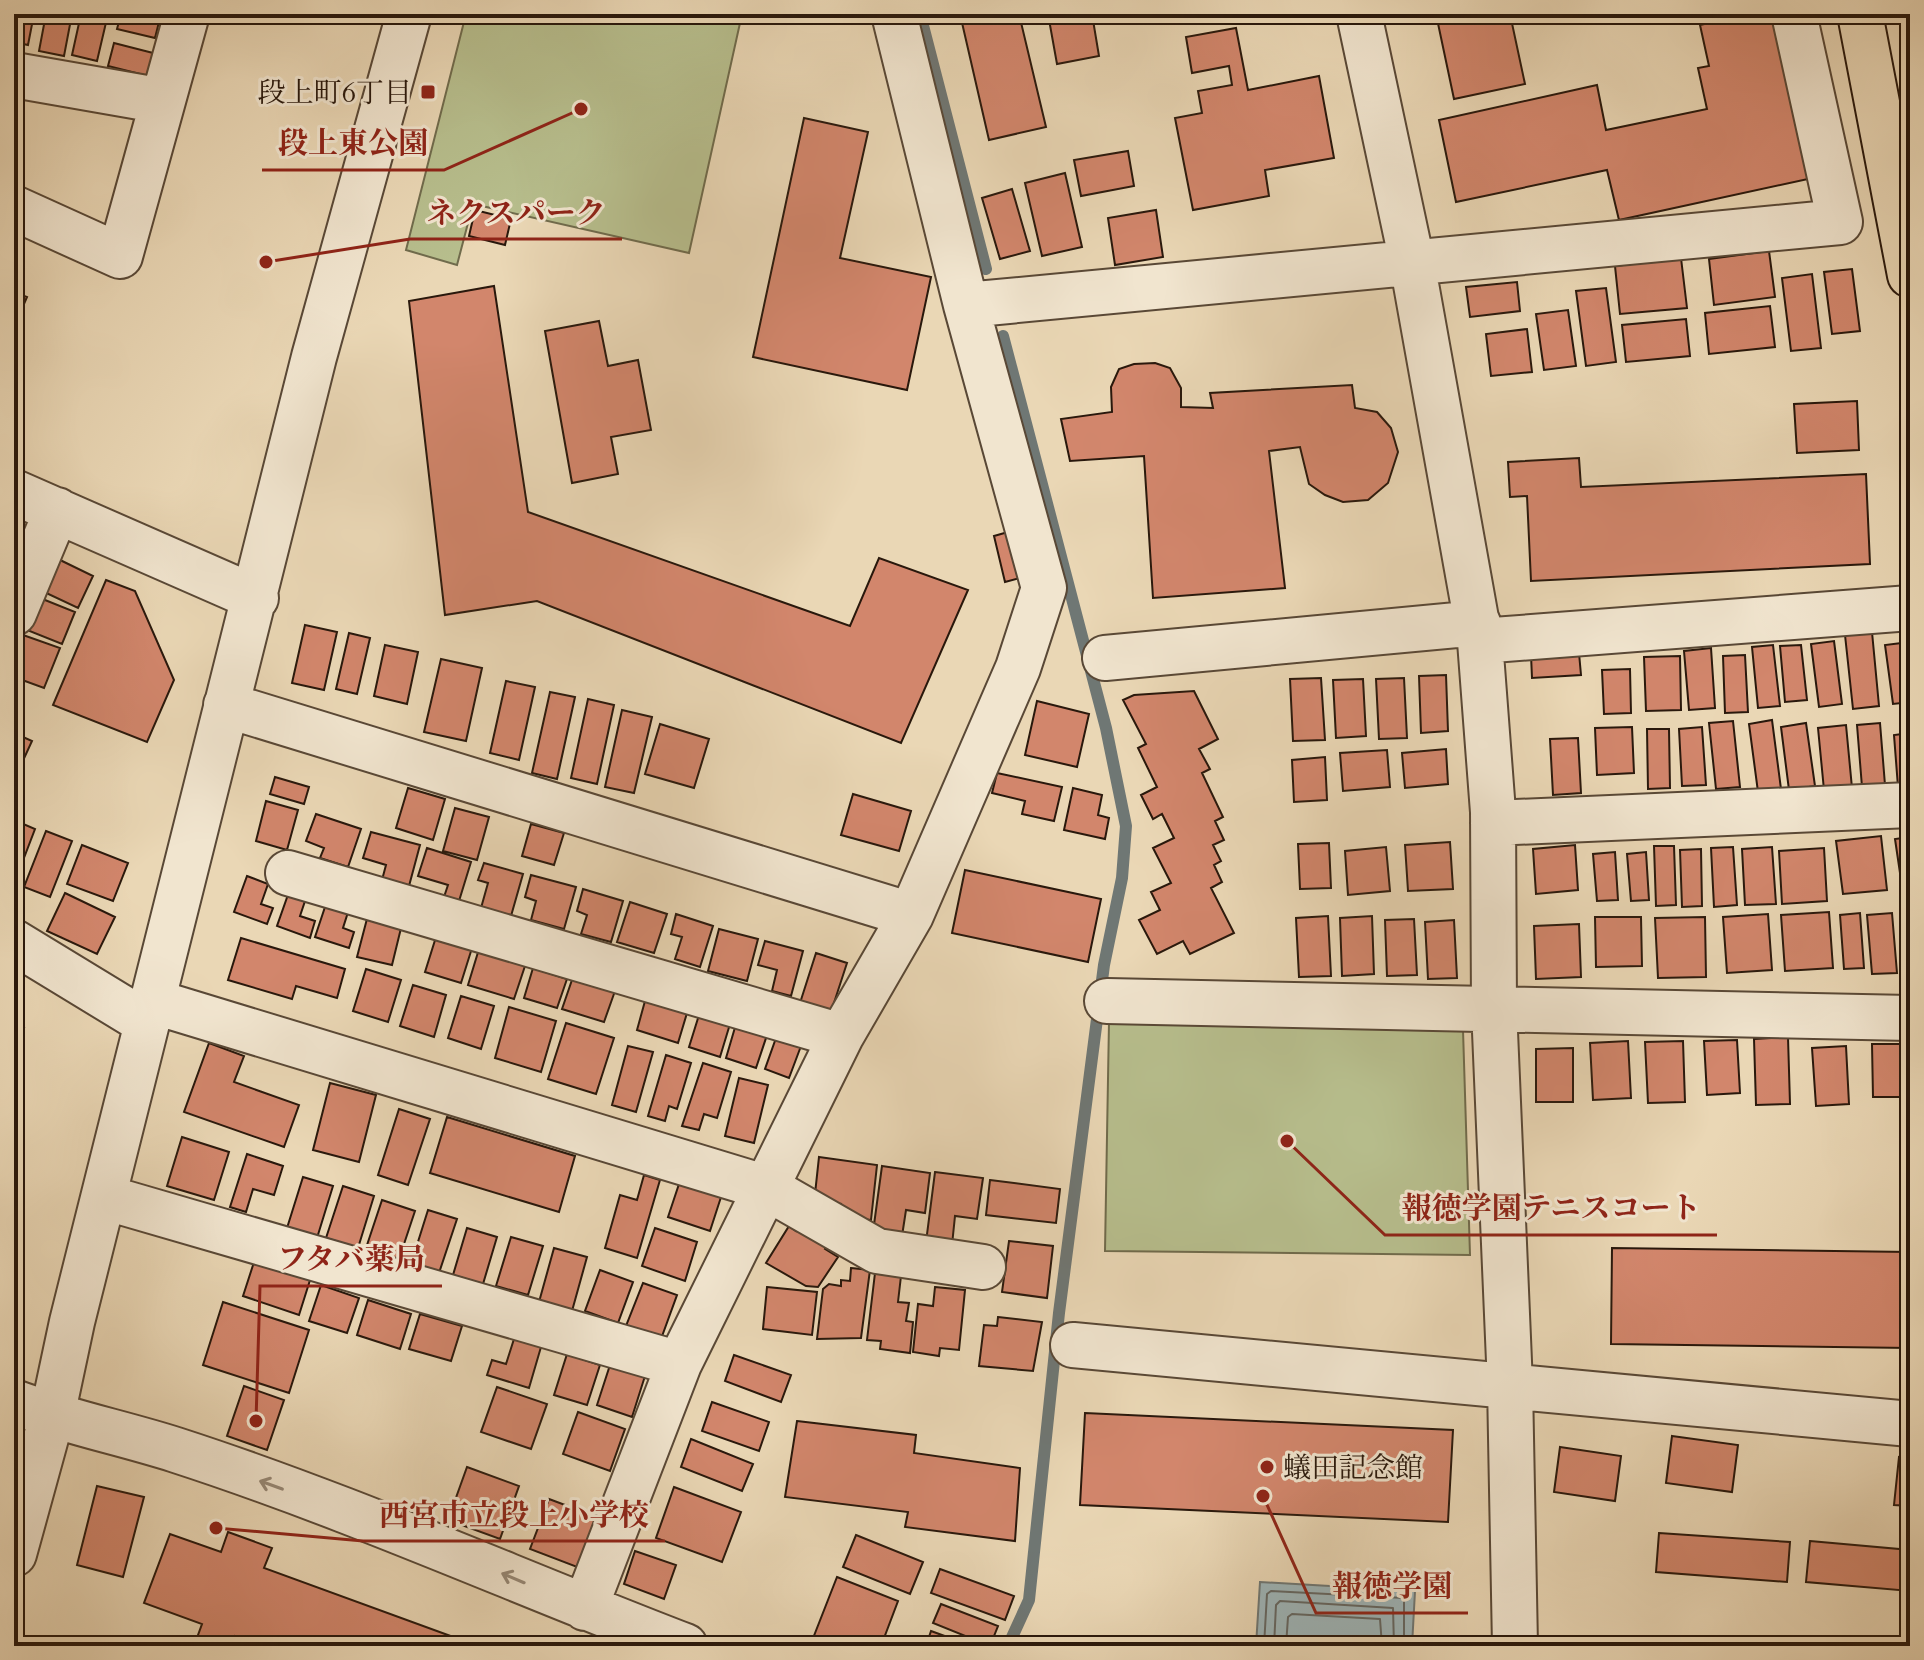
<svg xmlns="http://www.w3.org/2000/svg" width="1924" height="1660" font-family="Cardo,'Noto Serif JP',serif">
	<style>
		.green { fill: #b7be8d; stroke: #706b4c; stroke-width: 2 }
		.water { fill: #9eb6ba; stroke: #6f7774; stroke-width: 2 }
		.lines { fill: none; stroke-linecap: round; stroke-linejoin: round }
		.shore { stroke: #646763; stroke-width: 2 }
		.stream { stroke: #6f7774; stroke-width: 12 }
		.building { fill: #d2866c; stroke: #29180c; stroke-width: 2 }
		.minor-casing { stroke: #594836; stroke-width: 48 }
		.major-casing { stroke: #29180c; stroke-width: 48 }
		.minor { stroke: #f1e5cf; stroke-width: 44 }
		.major { stroke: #ead7b5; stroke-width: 44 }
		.oneway { stroke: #978977 }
		.poi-dot { fill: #8f2418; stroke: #f1e5cf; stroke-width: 3 }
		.labels { text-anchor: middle; stroke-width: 6; stroke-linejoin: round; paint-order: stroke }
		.poi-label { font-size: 28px; fill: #29180c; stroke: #f1e5cf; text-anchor: end }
		.leader { fill: none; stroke: #8f2418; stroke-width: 3 }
		.callout-dot { fill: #8f2418; stroke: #f1e5cf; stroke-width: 3 }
		.callout-label { font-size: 30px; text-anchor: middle; font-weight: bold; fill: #8f2418; stroke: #f1e5cf; stroke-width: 6; stroke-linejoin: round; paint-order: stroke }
	</style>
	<rect width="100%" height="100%" fill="#ead7b5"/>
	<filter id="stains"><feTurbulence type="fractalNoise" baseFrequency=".0025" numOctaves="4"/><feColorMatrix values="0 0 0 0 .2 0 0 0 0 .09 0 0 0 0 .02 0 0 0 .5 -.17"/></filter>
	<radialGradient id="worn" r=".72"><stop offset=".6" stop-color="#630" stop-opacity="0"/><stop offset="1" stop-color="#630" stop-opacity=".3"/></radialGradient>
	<path class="green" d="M466 14H742L689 253 473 204 457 265 406 250Z
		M1109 1022 1463 1030 1470 1255 1105 1251Z"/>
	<path class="water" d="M1260 1582 1415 1591 1412 1646H1256Z"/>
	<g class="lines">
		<path class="shore" d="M1264 1646 1267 1594 1271 1591 1404 1598V1646
			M1274 1646 1276 1605 1280 1601 1393 1608 1394 1646
			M1286 1646 1288 1617 1292 1614 1380 1619 1382 1646"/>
		<path class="stream" d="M920 14 986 269
			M1003 336 1106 728 1126 826 1122 878 1104 965 1059 1313 1029 1600 1008 1646"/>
	</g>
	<path class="building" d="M14 14H34L28 45 14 42Z
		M46 14H72L64 56 39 51Z
		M81 14H108L97 61 72 55Z
		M121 14H161L155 38 117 29Z
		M960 14H1019L1046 127 989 140Z
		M1048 14H1092L1099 56 1057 64Z
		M1436 14H1510L1525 84 1454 99Z
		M1749 14H1772L1808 179 1619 220 1607 170 1456 202 1439 120 1597 85 1606 130 1707 109 1698 68 1709 66 1700 25Z
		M1236 28 1248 90 1319 76 1334 158 1265 170 1269 196 1193 210 1175 118 1202 113 1198 91 1232 85 1229 66 1192 73 1186 37Z
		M114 43 157 54 152 77 108 66Z
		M804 118 868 132 840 258 931 277 907 390 753 357Z
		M1128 151 1134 186 1081 196 1074 160Z
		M1065 173 1082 247 1042 256 1025 183Z
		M1012 189 1030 251 1000 259 982 198Z
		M475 210 511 219 505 245 469 236Z
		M1156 210 1163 257 1115 265 1108 218Z
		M1769 251 1775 297 1714 305 1709 259Z
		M1681 258 1687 308 1620 314 1615 266Z
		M1852 269 1860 331 1832 334 1824 272Z
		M1812 274 1821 348 1791 351 1782 278Z
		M1517 282 1520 311 1470 317 1466 287Z
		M494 286 528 512 850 626 879 558 968 590 901 743 537 601 445 615 409 301Z
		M1606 288 1616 362 1586 366 1576 291Z
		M14 292 27 297 14 327Z
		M1770 306 1775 347 1709 354 1705 313Z
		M1568 310 1576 366 1544 370 1536 314Z
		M1686 319 1690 356 1626 362 1622 325Z
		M599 321 608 366 638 360 651 430 611 437 618 474 572 483 545 331Z
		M1527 329 1532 372 1491 376 1486 334Z
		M1155 363 1170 368 1181 388V407L1213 408 1210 393 1352 385 1355 408 1377 412 1391 428 1398 452 1388 483 1368 500 1343 502 1325 495 1309 484 1300 447 1269 451 1285 588 1153 598 1144 456 1070 461 1061 419 1112 412 1111 387 1119 369 1134 364Z
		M1857 401 1859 450 1797 453 1794 404Z
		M1579 458 1581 487 1866 474 1870 564 1531 581 1527 496 1510 497 1508 462Z
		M1008 532 1020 578 1005 582 994 536Z
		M58 559 93 576 78 608 42 591Z
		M106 580 135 591 174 680 147 742 53 705Z
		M40 598 75 612 62 644 27 630Z
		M305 625 337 632 324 690 292 683Z
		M1872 632 1879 706 1853 709 1845 635Z
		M349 633 370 638 357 694 336 689Z
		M23 635 60 648 44 688 14 677V658Z
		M1834 641 1842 704 1819 707 1811 644Z
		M1910 642V702L1893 704 1885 645Z
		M385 645 418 652 407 704 374 696Z
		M1773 645 1780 706 1758 708 1752 647Z
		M1801 645 1807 700 1785 702 1780 646Z
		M1711 648 1715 708 1689 710 1684 651Z
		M1579 653 1581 675 1532 678 1531 655Z
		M1745 655 1748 712 1725 713 1723 656Z
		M1680 656 1681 710 1646 711 1644 657Z
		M441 659 482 668 466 741 424 732Z
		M1630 669 1631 713 1604 714 1602 670Z
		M1446 675 1448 731 1421 733 1419 676Z
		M1321 678 1325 740 1293 741 1290 679Z
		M1404 678 1407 738 1379 739 1376 679Z
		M1363 679 1366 736 1336 738 1333 680Z
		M506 681 535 687 519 760 490 753Z
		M1194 691 1218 739 1199 749 1210 769 1202 773 1223 817 1215 821 1224 840 1213 845 1221 861 1214 865 1222 882 1211 888 1234 933 1190 954 1183 941 1157 954 1139 920 1160 910 1151 892 1171 883 1153 848 1174 838 1162 814 1153 819 1141 795 1157 787 1138 748 1146 744 1123 700 1134 695Z
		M550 692 575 697 557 779 532 773Z
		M588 699 614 705 597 784 571 778Z
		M1037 701 1089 714 1077 767 1025 755Z
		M622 710 652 717 634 793 605 787Z
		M1772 720 1781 789 1758 792 1749 724Z
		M1733 721 1740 787 1716 789 1709 723Z
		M1806 723 1815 786 1789 790 1781 727Z
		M1880 723 1885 785 1862 787 1857 725Z
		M660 724 709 739 694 788 645 774Z
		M1846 725 1852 788 1824 790 1818 728Z
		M1632 727 1634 773 1597 775 1595 728Z
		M1702 727 1706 785 1682 786 1679 729Z
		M1647 729H1669L1670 788 1648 789Z
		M14 733 32 741 15 778H14Z
		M1910 733V786L1898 787 1894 735Z
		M1578 738 1581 793 1553 795 1550 739Z
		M1446 749 1448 784 1405 788 1402 753Z
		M1387 750 1390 787 1343 791 1340 753Z
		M1325 757 1327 800 1294 802 1292 760Z
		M997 773 1062 787 1054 821 1022 814 1025 801 992 793Z
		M275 777 309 787 304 804 270 794Z
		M408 788 445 799 433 840 396 828Z
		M1073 788 1102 795 1098 815 1109 818 1105 839 1064 830Z
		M853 794 911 811 899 851 841 835Z
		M266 801 298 810 287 850 256 841Z
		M455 808 489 817 477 860 443 851Z
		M316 814 361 829 348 867 320 858 324 848 306 841Z
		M14 820 35 829 14 884Z
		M531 824 564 833 554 865 522 856Z
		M46 831 72 841 50 897 24 887Z
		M371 832 420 845 409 886 382 880 386 865 363 858Z
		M1881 836 1887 890 1843 894 1836 841Z
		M1910 837V899L1904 900 1895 839Z
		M1450 842 1453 889 1408 891 1405 845Z
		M1329 843 1331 888 1300 889 1298 844Z
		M82 845 128 863 113 901 67 884Z
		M1575 845 1578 890 1536 894 1533 849Z
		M1654 846H1674L1676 905 1656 906Z
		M1386 847 1390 891 1348 895 1345 851Z
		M1733 847 1737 905 1714 907 1711 848Z
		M1772 847 1776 904 1745 905 1742 849Z
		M427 848 471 862 459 901 444 897 448 885 418 876Z
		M1824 848 1827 901 1782 904 1779 851Z
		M1701 849 1702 906 1682 907 1680 850Z
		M1615 852 1618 900 1597 901 1593 854Z
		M1646 852 1649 900 1631 901 1627 854Z
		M484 863 523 874 511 916 481 908 488 883 478 880Z
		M965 870 1101 899 1088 962 952 933Z
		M531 875 576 887 564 929 531 920 536 901 525 897Z
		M247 876 268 884 261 904 273 908 267 924 234 912Z
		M290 889 307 895 300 916 315 921 310 938 277 926Z
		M583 889 623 901 611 942 581 934 587 915 577 911Z
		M65 893 115 917 97 954 47 931Z
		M327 901 349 909 343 928 354 932 349 948 315 937Z
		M630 902 667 914 654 953 617 942Z
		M1829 912 1833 968 1785 971 1781 915Z
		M1860 913 1864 968 1844 969 1840 915Z
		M1892 913 1897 973 1872 974 1867 915Z
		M676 914 713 926 700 967 675 959 682 937 671 934Z
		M1768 914 1772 970 1727 973 1723 917Z
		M368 915 402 924 392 965 357 957Z
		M1910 915V980H1905L1900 916Z
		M1328 916 1331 976 1299 977 1296 918Z
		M1372 916 1374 974 1342 976 1340 918Z
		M1595 917H1641L1642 966 1596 967Z
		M1705 917 1706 977 1658 978 1655 918Z
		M1414 919 1417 975 1387 976 1385 920Z
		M1454 920 1457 978 1428 979 1425 922Z
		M1579 924 1581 977 1536 979 1534 926Z
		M719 929 758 939 747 981 708 971Z
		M436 937 472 948 461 983 425 972Z
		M241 938 345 969 337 998 296 986 292 999 228 980Z
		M765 941 803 951 791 996 772 991 777 970 758 965Z
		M479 949 526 963 514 999 468 985Z
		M816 953 847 963 831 1012 800 1003Z
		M533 968 567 979 557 1008 524 998Z
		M366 969 401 980 388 1022 353 1011Z
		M573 977 615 991 604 1022 562 1009Z
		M413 985 446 995 434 1037 400 1026Z
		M461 996 494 1006 481 1049 448 1038Z
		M645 1001 687 1013 678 1043 637 1030Z
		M509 1007 556 1021 541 1072 495 1058Z
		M699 1015 730 1024 720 1057 689 1047Z
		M566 1023 614 1038 596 1094 548 1079Z
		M736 1024 767 1035 756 1068 726 1058Z
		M14 1025 24 1028 14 1058Z
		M1788 1037 1790 1104 1756 1105 1754 1039Z
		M776 1038 801 1046 789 1078 765 1069Z
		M1737 1040 1740 1093 1707 1095 1704 1041Z
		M1628 1041 1631 1098 1593 1100 1590 1043Z
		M1683 1041 1685 1102 1648 1103 1645 1042Z
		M209 1043 244 1056 234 1082 299 1105 284 1147 184 1112Z
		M1872 1044H1904L1906 1097H1873Z
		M628 1046 653 1052 636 1112 612 1105Z
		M1846 1046 1849 1104 1816 1106 1812 1048Z
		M1573 1048V1102H1536V1049Z
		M666 1055 691 1063 677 1109 669 1106 665 1121 648 1116Z
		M703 1063 731 1072 717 1118 704 1114 699 1130 682 1126Z
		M739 1078 768 1085 754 1143 725 1136Z
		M330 1083 376 1095 359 1162 313 1150Z
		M399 1109 430 1119 408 1185 378 1175Z
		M447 1117 575 1156 559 1212 430 1173Z
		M182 1137 229 1152 214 1200 167 1186Z
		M247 1154 283 1166 274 1195 253 1189 246 1212 230 1207Z
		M819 1157 877 1165 871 1220 848 1218 840 1212 841 1204 823 1202 815 1194Z
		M882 1166 930 1173 925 1213 906 1210 902 1236 873 1232Z
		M935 1172 983 1178 977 1219 955 1216 952 1245 926 1242Z
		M644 1175 660 1180 637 1258 605 1248 620 1195 637 1200Z
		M303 1177 333 1186 317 1238 287 1228Z
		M990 1180 1060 1189 1056 1223 986 1215Z
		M680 1181 722 1194 710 1231 668 1217Z
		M343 1186 374 1196 358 1248 326 1238Z
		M382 1200 415 1211 398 1262 365 1251Z
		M428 1210 457 1219 439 1273 411 1264Z
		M789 1226 796 1231 799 1226 828 1243 825 1249 838 1257 818 1287 806 1286 766 1263Z
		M467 1228 497 1237 483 1284 453 1275Z
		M655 1228 697 1242 685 1281 642 1266Z
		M511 1237 543 1246 528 1295 496 1286Z
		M1009 1241 1053 1246 1047 1298 1002 1292Z
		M554 1248 587 1257 572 1311 539 1302Z
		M1612 1248 1910 1252V1348L1611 1344Z
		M255 1259 311 1277 299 1315 243 1296Z
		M851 1268 870 1270 861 1338 817 1339 823 1289 829 1284 841 1286V1280L850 1281Z
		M600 1270 633 1282 618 1323 585 1311Z
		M875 1273 901 1276 898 1302 909 1303 906 1321 913 1322 910 1353 880 1349 881 1341 867 1340Z
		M643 1283 677 1295 661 1339 626 1326Z
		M321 1285 359 1298 347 1333 309 1321Z
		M767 1287 817 1292 812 1335 763 1329Z
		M935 1287 965 1290 959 1350 940 1348 939 1356 913 1352 918 1304 933 1306Z
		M368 1300 411 1314 400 1349 357 1335Z
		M223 1302 309 1330 289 1393 203 1365Z
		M420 1314 462 1326 451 1361 409 1349Z
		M998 1317 1042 1322 1033 1371 979 1366 984 1325 997 1326Z
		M514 1339 541 1347 529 1388 487 1375 492 1360 506 1364Z
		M567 1354 600 1365 587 1405 554 1395Z
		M734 1355 791 1375 781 1402 725 1381Z
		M610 1365 645 1376 632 1417 597 1405Z
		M244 1386 284 1400 267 1450 227 1436Z
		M497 1387 547 1404 531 1449 481 1432Z
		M712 1402 769 1422 759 1451 702 1431Z
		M578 1412 625 1429 610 1471 563 1454Z
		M1085 1413 1453 1430 1448 1522 1080 1505Z
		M797 1421 916 1435 914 1453 1020 1468 1015 1541 905 1527 908 1512 785 1497Z
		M1672 1436 1738 1445 1732 1492 1666 1483Z
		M691 1439 753 1464 742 1491 681 1467Z
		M1560 1447 1621 1456 1615 1501 1554 1492Z
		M1899 1457 1910 1459V1506L1894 1505Z
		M467 1467 519 1486 500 1539 448 1520Z
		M97 1486 144 1497 123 1577 77 1565Z
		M674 1487 741 1512 722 1562 656 1538Z
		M549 1499 600 1518 583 1563 577 1567 530 1549Z
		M228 1532 272 1548 264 1568 478 1646H262L235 1636 231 1646H194L202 1624 144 1603 170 1534 221 1552Z
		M1659 1533 1790 1542 1787 1582 1656 1572Z
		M856 1535 923 1562 910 1594 843 1567Z
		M1810 1541 1910 1550V1591L1806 1582Z
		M635 1551 676 1565 664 1599 624 1584Z
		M940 1569 1014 1596 1005 1620 931 1593Z
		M837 1577 898 1601 881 1646H810Z
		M941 1604 998 1626 990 1646 933 1623Z
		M931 1631 972 1646H926Z"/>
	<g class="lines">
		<g class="minor-casing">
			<path id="minor" d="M1359 14 1412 262 1480 641 1493 812 1494 1008 1510 1385 1515 1646
				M14 75 163 101
				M14 208 120 256 187 14
				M966 305 1840 222 1794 14
				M14 492 256 598
				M14 613 57 510
				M1480 641 1910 608
				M1105 658 1478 623
				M226 705 911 915
				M1493 823 1910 805
				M288 873 841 1036
				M14 942 147 1023
				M152 1001 767 1188 877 1251 983 1267
				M1107 1001 1910 1018
				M104 1197 679 1364
				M1073 1345 1910 1424
				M14 1402C67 1422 123 1433 176 1450 349 1506 515 1581 685 1646
				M14 1554 52 1416 72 1322 314 357 409 14
				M585 1608 679 1364 841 1036 911 915 1018 668 1044 588 966 305 894 14"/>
		</g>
		<g class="major-casing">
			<path id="major" d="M1860 14 1910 275"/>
		</g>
		<use href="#minor" class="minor"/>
		<use href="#major" class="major"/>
	</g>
	<defs><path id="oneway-shaft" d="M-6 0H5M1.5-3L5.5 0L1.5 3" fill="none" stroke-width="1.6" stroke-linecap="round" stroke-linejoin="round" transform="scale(2)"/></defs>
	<g class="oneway">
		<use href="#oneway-shaft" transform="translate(271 1485) rotate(-160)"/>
		<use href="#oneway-shaft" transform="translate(513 1578) rotate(-157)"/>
	</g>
	<g class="poi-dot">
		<rect x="420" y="84" width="16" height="16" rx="4"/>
		<circle cx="1267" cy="1467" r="8"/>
	</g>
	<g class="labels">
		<g class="poi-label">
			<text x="412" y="102">段上町6丁目</text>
			<text x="1283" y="1477" text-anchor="start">蟻田記念館</text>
		</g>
	</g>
	<path class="leader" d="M581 109L444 170H262M266 262L410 239H622M1287 1141L1385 1235H1717M256 1421L260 1286H442M216 1528L363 1541H665M1263 1496L1316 1613H1468"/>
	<g class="callout-dot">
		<circle cx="581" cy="109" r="8"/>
		<circle cx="266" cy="262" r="8"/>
		<circle cx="1287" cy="1141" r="8"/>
		<circle cx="256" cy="1421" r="8"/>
		<circle cx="216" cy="1528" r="8"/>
		<circle cx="1263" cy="1496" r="8"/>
	</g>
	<g class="callout-label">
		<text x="353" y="153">段上東公園</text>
		<text x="516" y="223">ネクスパーク</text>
		<text x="1551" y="1218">報徳学園テニスコート</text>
		<text x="351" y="1269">フタバ薬局</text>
		<text x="514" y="1525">西宮市立段上小学校</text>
		<text x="1392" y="1596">報徳学園</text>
	</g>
	<rect width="1924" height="1660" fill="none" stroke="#ead7b5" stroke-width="48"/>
	<rect x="16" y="16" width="1892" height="1628" fill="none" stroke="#29180c" stroke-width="4"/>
	<rect x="24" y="24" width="1876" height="1612" fill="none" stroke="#29180c" stroke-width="2"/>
	<rect width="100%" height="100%" filter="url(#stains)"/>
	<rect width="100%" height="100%" fill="url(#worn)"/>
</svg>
